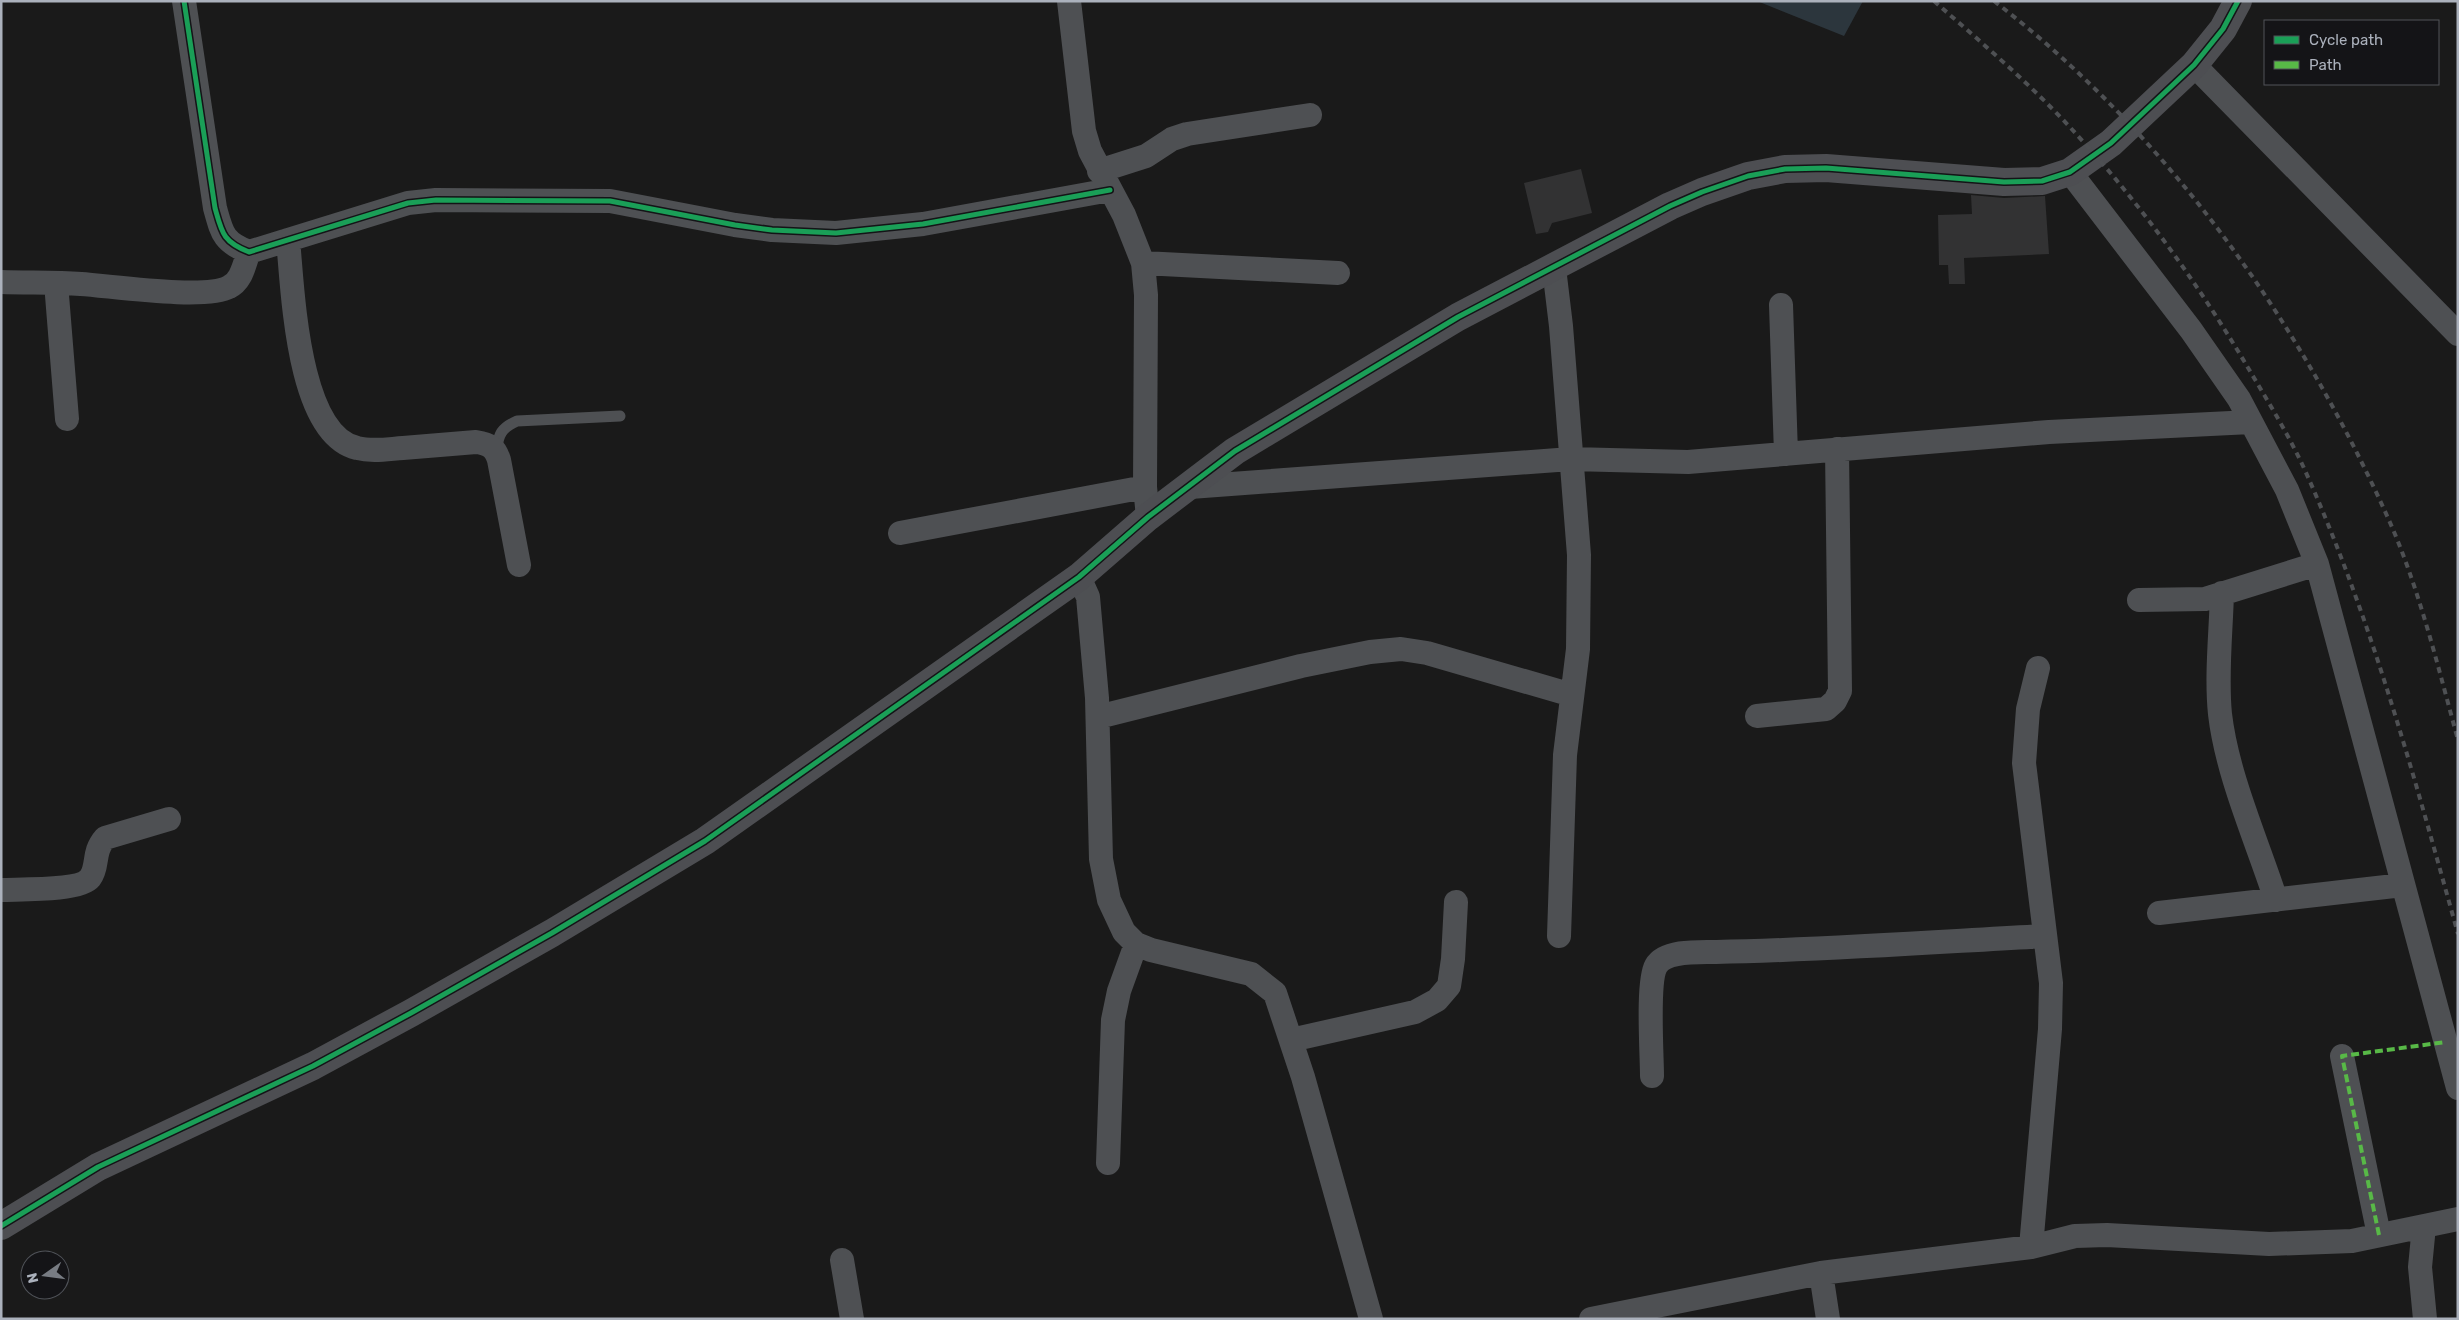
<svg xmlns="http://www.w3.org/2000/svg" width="2459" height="1320" font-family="Rubik,sans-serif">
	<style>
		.water { fill: #2c363d }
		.building { fill: #323233 }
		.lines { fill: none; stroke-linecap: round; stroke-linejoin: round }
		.lane { stroke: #4e5053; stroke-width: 11 }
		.street { stroke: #4e5053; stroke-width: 24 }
		.secondary { stroke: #4d4e52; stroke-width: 28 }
		.rail { stroke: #4e5053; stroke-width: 4; stroke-dasharray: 6 5; stroke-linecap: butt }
		.quiet { stroke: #58b947; stroke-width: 4; stroke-dasharray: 8 4; stroke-linecap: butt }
		.cycleway-casing { stroke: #141417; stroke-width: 8 }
		.cycleway { stroke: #1a9f57; stroke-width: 5 }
	</style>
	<rect width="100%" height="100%" fill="#1a1a1a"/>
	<path class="water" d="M1757 1H1863L1844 36Z"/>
	<path class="building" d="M1581 169 1592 213 1552 223 1548 232 1536 234 1524 183Z
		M1971 195 2004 198 2045 196 2049 254 1964 258 1965 284H1949L1948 265H1939L1938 215 1972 214Z"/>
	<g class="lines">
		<path class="lane" d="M496 450C499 434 501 428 517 421L620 416"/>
		<path class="street" d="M184 1 215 208C222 233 223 242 249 252L408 203 436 200 610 201 735 225 772 230 836 233 923 224 1110 190
			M1069 1 1084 131 1090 151 1124 215 1143 263 1146 295 1145 487 1148 517
			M2194 65 2458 334
			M1099 171 1146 156 1172 139 1187 134 1310 115
			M2070 172 2191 330 2239 399 2287 490 2317 564 2458 1088
			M288 240C293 290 297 434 357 448 372 452 388 449 403 448 427 446 452 444 476 442 489 444 495 447 499 460L519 565
			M1143 263 1338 273
			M1554 268 1561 326 1579 555 1578 649 1565 755 1559 936
			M1 282C28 283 55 282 81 284 112 286 205 300 229 287 242 281 244 264 249 252
			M56 283 67 419
			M1781 305 1786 454
			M1190 487 1571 459 1688 462 2049 432 2251 422
			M900 533 1145 487
			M1079 577 1088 597 1097 698 1101 859 1109 900 1124 932 1136 944 1151 950 1251 974 1275 993 1303 1077 1371 1319
			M2222 593C2221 632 2216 675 2220 714 2227 775 2257 841 2276 900
			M2139 600 2205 599 2317 564
			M1757 716 1826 709 1835 701 1840 691 1837 449
			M1098 717 1301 666 1370 652 1401 649 1427 653 1572 695
			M1 890C19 889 80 891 90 878 99 866 92 853 105 838L169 819
			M2159 913 2403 885
			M1291 1040 1415 1012 1437 1000 1449 986 1453 959 1456 902
			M2342 1056 2379 1235
			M1652 1076C1652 1054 1647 982 1656 966 1665 950 1700 952 1716 952 1826 950 1935 942 2045 936
			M1108 1163 1113 1020 1119 991 1136 944
			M2424 1226 2420 1267 2425 1319
			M2031 1247 2050 1029 2051 983 2024 763 2028 709 2038 668
			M842 1260 852 1319
			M1821 1273 1828 1319
			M1591 1319 1821 1273 2031 1247 2075 1236 2107 1235 2269 1244 2352 1241 2458 1219"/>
		<path class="secondary" d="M1 1226 98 1167 313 1066 411 1013 552 933 705 841 1079 577 1148 517 1235 451 1458 317 1670 206 1702 192 1748 176 1785 169 1826 168 2004 182 2042 181 2070 172 2111 143 2194 65 2223 29 2238 1"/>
		<path class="rail" d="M1934 1C1983 44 2034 87 2078 136 2141 205 2196 281 2244 361 2264 395 2286 430 2303 466 2371 616 2414 776 2458 934
			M1994 1C2167 134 2299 320 2388 518 2419 587 2438 667 2458 740"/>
		<path class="quiet" d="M2379 1235 2342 1056 2446 1042"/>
		<g class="cycleway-casing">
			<path id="cycleway" d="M184 1 215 208C222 233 223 242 249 252L408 203 436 200 610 201 735 225 772 230 836 233 923 224 1110 190
				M1 1226 98 1167 313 1066 411 1013 552 933 705 841 1079 577 1148 517 1235 451 1458 317 1670 206 1702 192 1748 176 1785 169 1826 168 2004 182 2042 181 2070 172 2111 143 2194 65 2223 29 2238 1"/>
		</g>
		<use href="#cycleway" class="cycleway"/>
	</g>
	<rect width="2459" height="1320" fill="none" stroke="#abb1bc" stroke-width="5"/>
	<rect x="2264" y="20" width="175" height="65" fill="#141417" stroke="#505359"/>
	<rect x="2274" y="36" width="25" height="8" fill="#1a9f57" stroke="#505359"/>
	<text x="2309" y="45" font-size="15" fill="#abb1bc">Cycle path</text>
	<rect x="2274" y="61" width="25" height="8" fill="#58b947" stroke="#505359"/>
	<text x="2309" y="70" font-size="15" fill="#abb1bc">Path</text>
	<g transform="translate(45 1275) rotate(256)"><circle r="24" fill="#141417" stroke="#505359"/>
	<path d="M0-4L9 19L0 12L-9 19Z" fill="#787c83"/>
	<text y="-8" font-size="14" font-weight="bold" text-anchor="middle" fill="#abb1bc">N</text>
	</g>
</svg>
